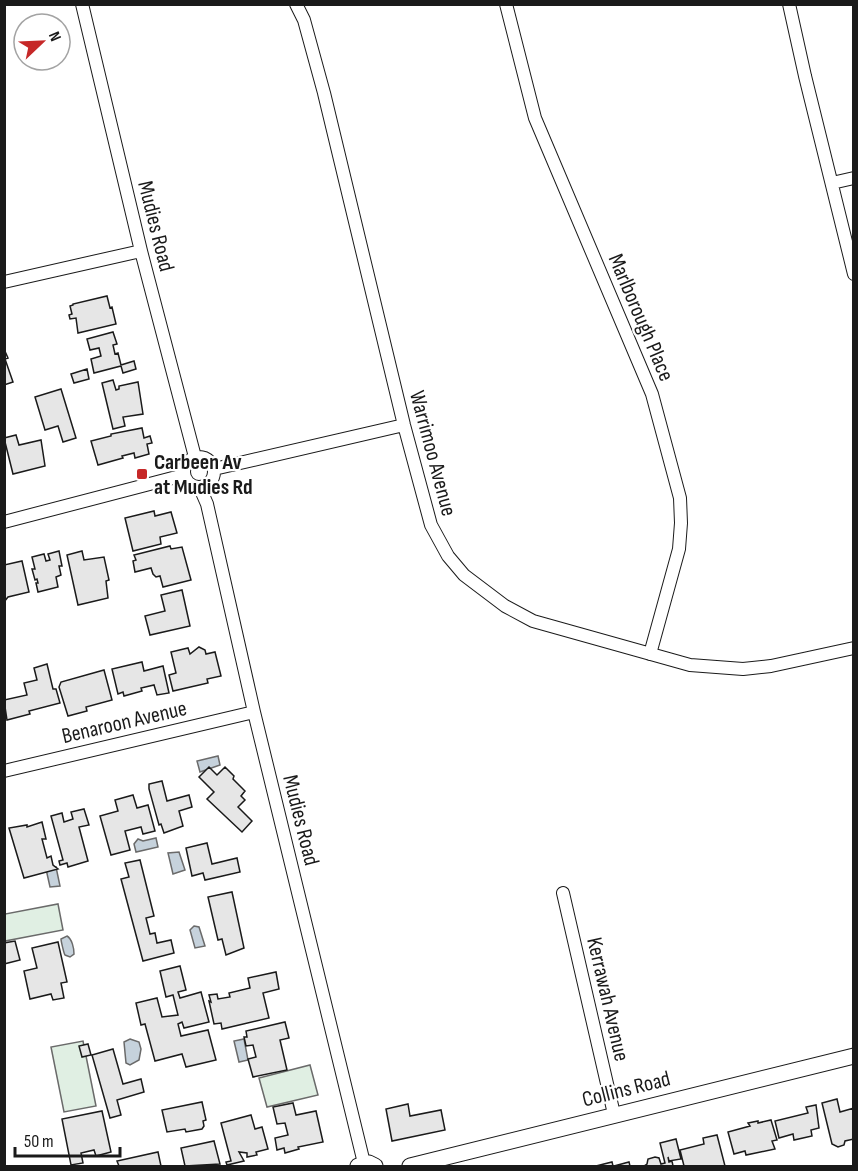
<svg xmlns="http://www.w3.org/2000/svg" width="858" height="1171" font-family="'Sofia Sans Condensed',sans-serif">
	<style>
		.green { fill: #e0efe3; stroke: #6a6a6a; stroke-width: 1.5 }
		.water { fill: #c6d2dc; stroke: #6a6a6a; stroke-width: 1.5 }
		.building { fill: #e6e6e6; stroke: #1a1a1a; stroke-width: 1.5 }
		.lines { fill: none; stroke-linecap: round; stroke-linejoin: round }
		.minor-casing { stroke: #1a1a1a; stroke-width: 14 }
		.tertiary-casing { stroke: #1a1a1a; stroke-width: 17 }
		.minor { stroke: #fff; stroke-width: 12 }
		.tertiary { stroke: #fff; stroke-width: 15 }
		.poi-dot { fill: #c62828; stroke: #fff; stroke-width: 2 }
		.labels { text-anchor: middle; stroke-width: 4.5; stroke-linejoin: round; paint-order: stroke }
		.street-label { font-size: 22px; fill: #1a1a1a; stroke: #fff }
		.poi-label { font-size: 22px; font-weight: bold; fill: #1a1a1a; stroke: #fff; text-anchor: start }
	</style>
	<rect width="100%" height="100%" fill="#fff"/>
	<path class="green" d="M58 904 63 930 5 941V914Z
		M83 1041 96 1106 64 1112 51 1047Z
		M310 1065 318 1095 267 1107 259 1078Z"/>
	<path class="water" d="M218 756 220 765 200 772 197 761Z
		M156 838 158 847 136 852 134 844 138 839 143 841Z
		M179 852 185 870 173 874 168 853Z
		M56 867 60 886 50 887 46 869Z
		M194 926 199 927 205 946 195 948 190 930Z
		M67 936C72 939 74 948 74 954L70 957 65 955C64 954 61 941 61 939Z
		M130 1039 139 1042 141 1049 139 1060 130 1065 126 1063 124 1042Z
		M244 1039 248 1060 239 1062 234 1041Z"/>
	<path class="building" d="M107 296 110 308 112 307 116 324 78 333 76 318 70 319 69 315 72 314 70 306 73 305V304Z
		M113 332 117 344 113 345 115 354 118 353 121 365 134 361 136 369 123 373 121 366 94 373 91 359 101 356 99 348 90 350 87 339Z
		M4 349 8 358 5 359 13 382 4 385Z
		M87 369 89 379 74 383 71 374Z
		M113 380 116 390 119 389V386L138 382 143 414 123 417 125 426 113 429 102 383Z
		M61 389 76 438 63 442 58 426 45 430 35 397Z
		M142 428 144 438 150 436 152 443 147 444 149 454 135 458 134 453 122 456 123 458 98 465 91 441 111 436V434Z
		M16 435 19 445 41 440 45 466 13 474 4 438Z
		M154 511 155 516 171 512 177 533 160 537 161 544 133 551 125 518Z
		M170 546 171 549 182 547 191 580 163 587 160 576 156 577 153 574 151 568 135 572 133 561 136 560 134 555Z
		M59 551 62 566H59L61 575 56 577 58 587 38 592 36 583H38L37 579 35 580 32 569H35L32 557 44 554 46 561 50 560 48 554Z
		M82 551 84 560 104 557 109 580 106 581 108 598 78 605 67 555Z
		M22 561 29 592 8 597 4 602V565Z
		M182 590 190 626 150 635 145 616 165 611 161 595Z
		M199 647 205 650 206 654 215 652 221 676 207 679 208 683 173 691 169 675 176 673 171 652 188 648 190 654Z
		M142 662 144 671 163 666 169 693 157 695 154 685 141 688 142 691 124 696 123 692 118 694 112 669Z
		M47 664 53 689H56L60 703 29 711 30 714 7 720 4 700 27 695 24 683 37 680 34 668Z
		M104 670 112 700 86 707 87 711 68 716 59 687 61 682Z
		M209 767 217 775 225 767 234 776 233 779 245 791 241 796 245 800 238 807 252 821 242 832 207 799 214 792 199 777Z
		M162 781 167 801 189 795 192 807 179 811 183 826 164 833 161 824 159 825 149 789V784Z
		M133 795 137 808 148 805 155 831 143 834 141 827 125 831 130 850 111 855 100 816 118 811 115 800Z
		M84 809 89 825 79 827 88 861 68 867 67 863 60 865 59 861 63 860 51 816 62 813 64 822 73 819 71 812Z
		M42 822 46 839H42L47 858 51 856 53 865 58 869 24 878 9 828 27 825V827Z
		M207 843 212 864 237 858 240 872 205 880 203 873 192 876 186 848Z
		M140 860 154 916 146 918 150 934 155 933 157 943 171 940 174 953 143 961 121 879 129 877 125 863Z
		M232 892 244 948 226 955 222 939 218 940 208 897Z
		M15 941 20 960 4 964V943Z
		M58 942 67 982 61 983 64 998 53 1000 51 994 30 999 24 971 37 968 32 948Z
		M180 966 186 990 178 992 180 998 201 992 209 1022 184 1028 182 1022 178 1024 181 1036 208 1030 216 1060 186 1067 182 1054 155 1061 145 1024 141 1025 136 1003 157 998 162 1017 178 1015 173 995 166 997 160 971Z
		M276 972 279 989 263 993 269 1018 222 1029 221 1023 214 1024 209 1001 211 1002 209 995 217 994 218 999 230 997 229 993 250 988 248 978Z
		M285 1022 289 1038 280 1040 287 1070 253 1077 248 1059 256 1057 253 1045 246 1046 244 1037H247L246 1031Z
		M88 1044 91 1055 82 1057 79 1046Z
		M113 1049 123 1084 141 1079 144 1092 117 1100 121 1115 110 1118 92 1055Z
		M837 1099 840 1112 854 1108V1139L845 1141 844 1145 838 1147 832 1144 822 1103Z
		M202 1102 206 1120 203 1121 204 1126 202 1129 186 1132 185 1129 167 1132 162 1110Z
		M293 1103 296 1115 316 1111 323 1142 298 1147 299 1149 285 1153 284 1148 277 1150 275 1138 288 1135 285 1123 277 1124 273 1107Z
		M408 1104 410 1116 441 1110 445 1130 392 1141 386 1109Z
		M816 1105 819 1128 811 1130 812 1136 794 1140 793 1134 779 1138 775 1121 808 1113 806 1107Z
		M102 1111 111 1152 96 1156 94 1150 81 1153 83 1163 71 1165 62 1119Z
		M251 1115 255 1129 262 1127 268 1149 256 1152 257 1155 247 1157V1153L239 1152 244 1161 227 1165 226 1162 231 1161 221 1123Z
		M771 1120 777 1140 772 1141 775 1149 746 1155 745 1151 734 1154 728 1132 750 1126 748 1123 758 1121V1123Z
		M717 1135 725 1166H684L680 1150 704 1144 703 1138Z
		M676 1139 681 1159 669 1161 668 1157 669 1162 672 1161 673 1166H644L647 1164 648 1159 655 1157 659 1158 661 1164 665 1163 660 1143Z
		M214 1141 220 1164 185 1166 181 1148Z
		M158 1152 161 1166H119L117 1161Z
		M612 1162 613 1166H596Z
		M629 1162 630 1166H614Z"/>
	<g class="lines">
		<g class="minor-casing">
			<path id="minor" d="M82 4 141 251 195 457
				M296 4 304 20 324 93 404 425 431 525 448 556 464 575 505 606 533 621 690 665 743 669 771 666 854 648
				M506 4 535 118 652 394 680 498 681 523 679 549 650 654
				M789 4 805 76 854 274
				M832 183 854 178
				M4 282 141 251
				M184 472a15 15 0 1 1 30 0a15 15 0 1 1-30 0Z
				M214 469 404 425
				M200 488 207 504 254 712 364 1163
				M4 522 184 475
				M4 771 254 712
				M563 893 614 1114"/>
		</g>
		<g class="tertiary-casing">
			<path id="tertiary" d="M358 1166 369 1163 375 1166
				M410 1166 854 1056"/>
		</g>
		<use href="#minor" class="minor"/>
		<use href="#tertiary" class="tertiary"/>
	</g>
	<rect class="poi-dot" x="136" y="468" width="12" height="12" rx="3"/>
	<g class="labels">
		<g class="street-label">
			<text transform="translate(157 226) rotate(76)" y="8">Mudies Road</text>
			<text transform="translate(642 317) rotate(67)" y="8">Marlborough Place</text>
			<text transform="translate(434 453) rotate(75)" y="8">Warrimoo Avenue</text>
			<text transform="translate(124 721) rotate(-13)" y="8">Benaroon Avenue</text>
			<text transform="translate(302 820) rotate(76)" y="8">Mudies Road</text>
			<text transform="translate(609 999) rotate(77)" y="8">Kerrawah Avenue</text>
			<text transform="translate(626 1088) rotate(-14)" y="8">Collins Road</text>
		</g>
		<g class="poi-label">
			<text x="154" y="469">Carbeen Av<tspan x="154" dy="25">at Mudies Rd</tspan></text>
		</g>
	</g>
	<rect width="858" height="1171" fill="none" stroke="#1a1a1a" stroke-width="12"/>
	<g transform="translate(42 42) rotate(67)"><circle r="28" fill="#ffffff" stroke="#a3a3a3" stroke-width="1.5"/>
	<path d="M0-4.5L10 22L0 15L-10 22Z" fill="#c62828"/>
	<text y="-9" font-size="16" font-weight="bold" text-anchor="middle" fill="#1a1a1a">N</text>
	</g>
	<path d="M15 1147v9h105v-9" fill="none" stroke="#1a1a1a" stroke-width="3"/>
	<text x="24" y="1147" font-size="18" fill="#1a1a1a" stroke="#ffffff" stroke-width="4.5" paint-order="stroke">50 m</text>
</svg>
